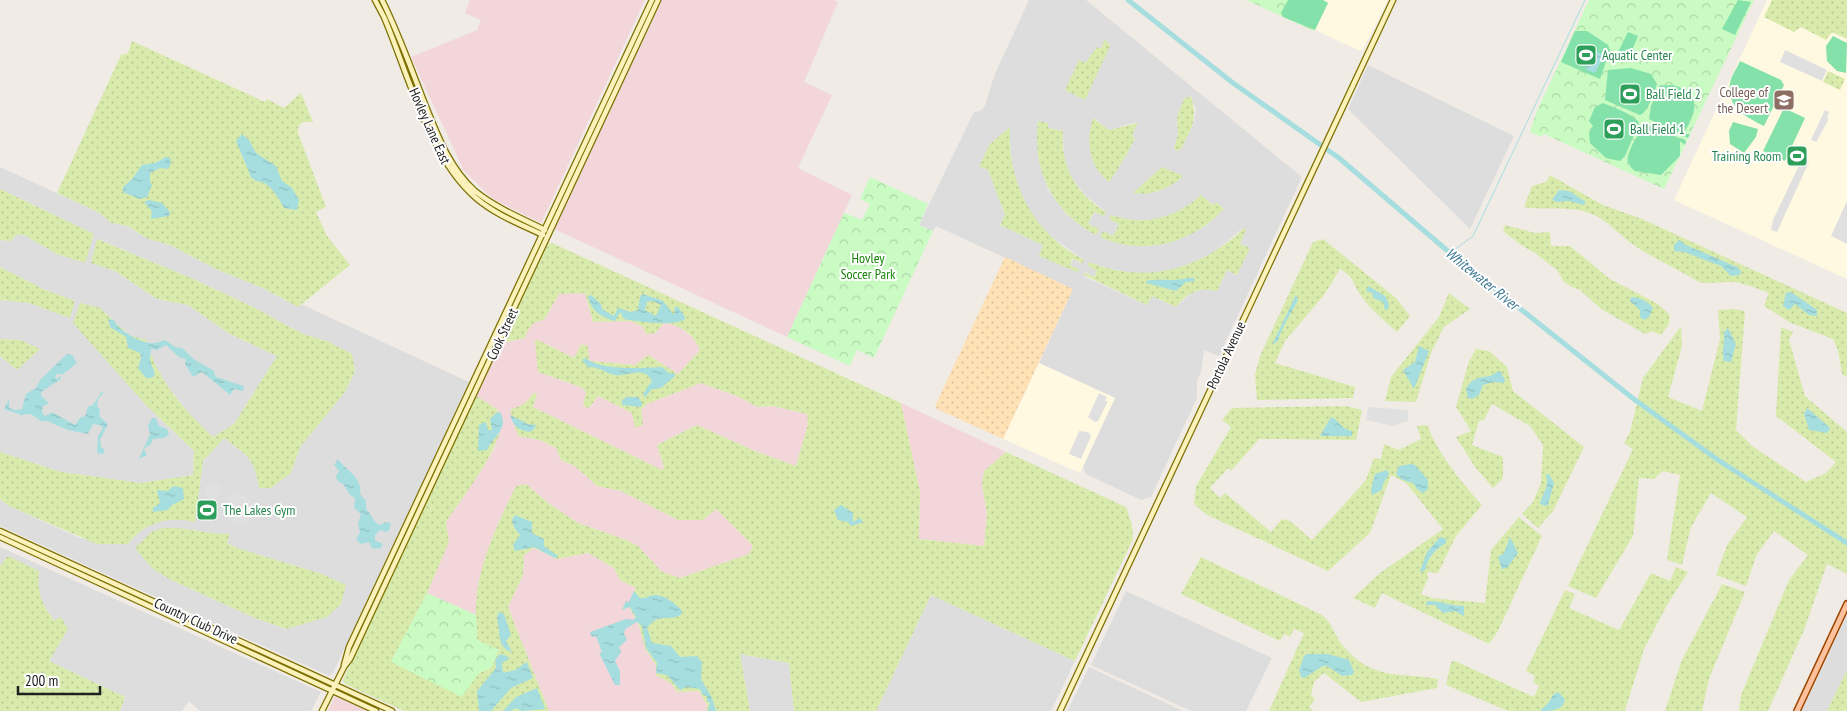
<svg xmlns="http://www.w3.org/2000/svg" width="1847" height="711" font-family="'PT Sans Narrow',sans-serif">
	<style>
		.residential { fill: #dedddd; fill-rule: evenodd }
		.commercial { fill: #f2d6da }
		.education { fill: #fff9e1 }
		.grass { fill: url(#grass-dots) }
		.sand { fill: url(#sand-dots) }
		.park { fill: url(#park-crowns) }
		.pitch { fill: #83e1a9 }
		.parking { fill: #e0e0e0 }
		.water { fill: url(#water-ripples); fill-rule: evenodd }
		.lines { fill: none; stroke-linecap: round; stroke-linejoin: round }
		.stream { stroke: #a6dedf; stroke-width: 1 }
		.river { stroke: #a6dedf; stroke-width: 5 }
		.secondary-casing { stroke: #7c7002; stroke-width: 7 }
		.primary-casing { stroke: #9c4800; stroke-width: 8 }
		.secondary { stroke: #fbf1ba; stroke-width: 4.5 }
		.primary { stroke: #fec19e; stroke-width: 5 }
		.labels { text-anchor: middle; stroke-width: 4; stroke-linejoin: round; paint-order: stroke }
		.leisure-label { font-size: 14px; fill: #27864d; stroke: #fff; text-anchor: start }
		.education-label { font-size: 14px; fill: #785e54; stroke: #fff; text-anchor: end }
		.street-label { font-size: 14px; fill: #202020; stroke: #fff }
		.park-label { font-size: 14px; fill: #188309; stroke: #fff }
		.water-label { font-size: 15px; font-style: italic; fill: #3e7a93; stroke: #fff }
	</style>
	<defs>
		<pattern id="grass-dots" width="8" height="8" patternUnits="userSpaceOnUse" patternTransform="scale(1.25)"><rect width="8" height="8" fill="#d8ebac"/><path d="M2 2h.1M6 6h.1" fill="none" stroke="#b9c994" stroke-width="1.8" stroke-linecap="round"/></pattern>
		<pattern id="sand-dots" width="8" height="8" patternUnits="userSpaceOnUse" patternTransform="scale(1.25)"><rect width="8" height="8" fill="#ffe1b6"/><path d="M2 2h.1M6 6h.1" fill="none" stroke="#dac19c" stroke-width="1.8" stroke-linecap="round"/></pattern>
		<pattern id="park-crowns" width="20" height="18" patternUnits="userSpaceOnUse" patternTransform="scale(1.25)"><rect width="20" height="18" fill="#cafbc3"/><path d="M2 6a3 3 0 1 1 6 0M12 15a3 3 0 1 1 6 0" fill="none" stroke="#add7a7"/></pattern>
		<pattern id="water-ripples" width="26" height="14" patternUnits="userSpaceOnUse" patternTransform="scale(1.25)"><rect width="26" height="14" fill="#a6dedf"/><path d="M2 4q2-2 4 0t4 0M15 11q2-2 4 0t4 0" fill="none" stroke="#8fbebf"/></pattern>
	</defs>
	<rect width="100%" height="100%" fill="#f1ebe6"/>
	<path class="residential" d="M1029 0H1086L1302 177 1219 356 1204 350 1201 372 1197 380V398L1151 497 1141 500 1086 474 1083 466 1115 398 1039 363 1073 289 936 226 933 231 919 225 974 112 980 111 985 106 994 76ZM1110 44 1108 49 1065 90 1079 60 1085 63 1097 47 1101 49ZM1191 96 1196 110 1194 121 1181 149 1178 151 1174 149 1178 134 1177 117ZM1094 118 1109 130 1136 122 1132 135 1135 139 1122 163 1108 181 1097 169 1090 150ZM1038 121 1047 128 1063 131 1064 157 1072 179 1086 196 1106 212H1095L1088 224 1098 229 1096 235 1066 214 1048 189 1038 158ZM1009 128 1012 168 1024 202 1035 219 1050 236 1084 260 1080 263 1073 259 1070 265 1079 270 1039 255 1044 245 1000 225 1005 215 988 170 980 166 990 144ZM1180 179 1157 192 1133 193ZM1201 195 1213 205 1224 209 1204 227 1178 240 1150 246H1135L1107 240 1103 232 1113 236 1119 223 1109 219 1111 215 1120 219 1144 221 1160 219 1187 207ZM1243 228 1239 244 1249 248 1237 275 1227 270 1217 291 1204 289 1192 292 1176 307 1152 296 1147 305 1085 277V272L1094 277 1098 270 1088 266 1089 262 1106 268 1133 273H1158L1182 268 1213 253Z
		M1368 65 1514 136 1470 229 1348 109Z
		M0 167 100 213 111 223 128 226 146 238 170 245 218 270 265 289 298 307 301 304 469 382 333 673 329 676 0 526V499L9 506 80 538 128 544 136 533 148 525 161 520 172 518 195 521 203 461 224 438 249 457 255 466 259 488 291 473 300 447 345 392 355 371 352 354 329 342 303 334 251 306 191 278 98 239 92 263 115 271 157 299 188 305 230 334 277 356 234 424 213 437 192 418 165 382 152 360 146 340 93 343 146 405 194 451 193 475 141 483 61 472 0 452V356L17 370 26 361 20 340 0 339V300L29 303 47 308 75 301 43 289 0 267V240L11 241 16 235H24L57 254 94 234 0 189ZM195 530 212 535 229 534 227 543 237 548 322 574 345 585 341 604 286 629 255 618 169 579Z
		M0 547 321 692 311 711H200L189 701 182 711H120L125 697 49 661 61 617 55 621 42 604 38 588 8 556 0 566Z
		M1126 591 1272 658 1246 711H1191L1091 665Z
		M931 595 1075 661 1051 711H876Z
		M1847 615V670L1827 711H1802Z
		M740 654 789 663 794 711H750Z
		M1089 667 1183 711H1067Z"/>
	<path class="commercial" d="M470 0H645L541 223 493 199 464 171 411 57 477 30 481 20 465 13Z
		M662 0H834L838 2 804 82 832 95 798 168 852 195 787 337 554 229Z
		M585 293 593 322 631 321 655 333 664 323 677 325 696 340 700 350 678 374 648 355 635 365 588 361V346L574 358 538 340V372L581 387 586 392 584 406 589 408 598 396 632 413 636 428 641 410 647 404 701 383 739 397 758 407 772 406 807 414 808 424 796 466 757 452 697 425 657 445 664 467 662 470 533 407 537 395 534 393 524 404 518 436 540 440 556 448 561 460 575 466 597 486 621 491 678 520 716 509 753 546 750 554 680 578 662 572 638 546 626 540 578 523 548 503 526 484 516 487 499 521 484 561 476 603V615L427 593 448 542 446 522 495 448 499 411 476 396 501 343 525 338 528 328 538 320H544L559 294Z
		M901 403 1006 452 984 471 982 484 987 515 984 546 919 539 920 492Z
		M534 548 557 559 588 553 614 568 620 580 636 588 630 608 657 665 655 670 672 684 677 692 699 691 708 706 706 711H549L508 607 523 575 524 555Z
		M336 694 371 711H328Z"/>
	<path class="education" d="M1323 0H1388L1363 49 1360 51 1315 30 1328 3Z
		M1767 0H1847V279L1674 200Z
		M1039 363 1115 398 1080 473 1003 439Z"/>
	<path class="grass" d="M1772 0H1847V39L1832 32 1826 40 1801 27 1794 32 1764 17Z
		M1105 39 1110 46 1085 100 1065 90 1079 60 1085 63 1097 47 1101 49Z
		M132 41 265 102 267 99 284 108 301 93 313 122H302L298 128V133L326 207 316 212 327 236 350 265 298 307 265 289 218 270 170 245 146 238 128 226 111 223 100 213 57 193 121 55 128 53Z
		M1828 71 1845 79 1840 90 1823 82Z
		M1191 96C1198 121 1192 126 1181 149L1178 151 1174 149 1178 134 1177 117 1184 99Z
		M1093 118 1109 130 1138 123 1132 135 1135 139C1127 154 1119 168 1109 182 1088 166 1086 141 1093 118Z
		M1038 121 1048 123V128L1063 131C1060 166 1076 194 1106 212L1104 216 1094 212 1088 224 1099 229 1096 235C1052 212 1032 169 1038 121Z
		M1010 127C1007 185 1034 233 1084 260L1083 263 1072 259 1070 265 1080 270 1077 272 1039 256 1043 245 1000 225 1005 215 988 170 979 166 990 144Z
		M1162 167 1183 176C1169 189 1151 196 1133 193Z
		M1550 175 1603 205 1642 219 1847 313V377L1842 374 1838 350 1833 339 1791 323 1764 306 1769 293C1755 288 1741 281 1727 282 1717 282 1709 284 1699 282 1678 269 1656 260 1635 246 1620 236 1609 221 1592 214 1569 205 1547 211 1524 207L1532 186 1546 182Z
		M0 189 94 234 85 263 57 254 24 235H16L11 241 0 240Z
		M1201 195 1213 205 1216 202 1224 209C1192 243 1145 257 1100 237L1103 231 1113 236 1119 224 1109 219 1111 215C1144 227 1176 218 1201 195Z
		M1505 225 1535 233 1550 232 1551 246H1570L1610 279 1658 304 1670 315 1669 324 1661 335 1652 331 1645 334 1601 309 1580 290 1570 286 1563 281 1558 271 1535 253 1521 245 1503 231Z
		M1244 228 1246 230 1240 244 1250 248 1237 275 1227 270 1217 291C1199 286 1187 293 1176 307L1152 296 1147 305 1084 275V272L1094 277 1097 271 1087 265 1089 262C1145 285 1201 270 1244 228Z
		M97 239 191 278 251 306 303 334 329 342 352 354 355 371 345 392 300 447 291 473 271 488H259C254 457 248 456 224 438L203 461 195 522C168 516 146 521 128 544H97L9 506 0 499V452L61 472 141 483 193 475 194 451 146 405 73 323 80 303 100 308 129 335 146 340C157 379 184 410 213 437L234 424 277 356 230 334 188 305 157 299 115 271 91 263Z
		M1323 239 1396 298 1410 316 1397 332C1384 321 1369 308 1359 293 1351 279 1355 279 1340 269L1324 295 1285 341 1275 363 1355 387 1353 398 1257 400 1255 375 1260 356 1313 242Z
		M547 243H552L901 403 920 492 919 539 984 546 987 515 982 484 984 471 1006 452 1126 507 1132 525 1133 539 1075 661 931 595 876 711H794L789 663 740 654 750 711H706L708 706 699 691 677 692 672 684 656 675V665L645 649 639 625 628 605 636 588 620 580 614 568 588 553 557 559 534 548 524 555 523 575 508 607 549 711H404L345 684 343 680 476 396C482 400 493 405 498 411 516 431 458 503 446 522L449 542 427 593 391 662 479 673 491 668 498 650 477 640C477 628 475 616 476 604 478 563 498 523 516 486L526 484 548 503 578 523 626 540 638 546 662 572 680 578 749 554 753 546 716 509 703 520H678L621 491 597 486 575 466 561 460 556 448 540 440 518 436 510 410 524 404 534 393 537 394 533 407 662 470 664 467 657 445 697 425 757 452 796 466 808 424 807 414 772 406 758 407 739 397 701 383 647 404 641 410 643 425 635 428 632 413 598 396 589 408 583 406 586 392 581 387 538 372 535 341 538 340 574 358 581 344 588 346 589 361 635 365 648 355 678 374 700 350C694 334 680 325 664 323L655 333 646 334 643 327 631 321 593 322 585 293 559 294 544 320C533 321 528 328 525 338L501 343Z
		M0 267 43 289 75 301 70 318 29 303 0 300Z
		M1449 293 1470 309 1444 327 1431 353 1416 402 1385 401 1391 377 1439 317Z
		M1734 309 1745 311 1736 430 1752 446 1806 482 1826 473 1836 462 1776 416 1781 327 1793 332 1789 340 1805 396 1847 432V574L1827 564 1804 630 1768 711H1739L1741 695 1789 580 1808 555 1774 531 1757 554 1746 586 1716 575 1727 545 1747 517 1711 493 1691 527 1682 565 1667 560 1680 475 1663 471 1654 479 1639 478 1633 536 1596 598 1568 586 1633 449 1624 443 1630 432 1643 378 1681 326 1682 346 1668 397 1702 411 1720 339 1718 310Z
		M0 339 20 340 40 349 17 370 0 356Z
		M1476 349 1489 351 1507 367 1513 391 1584 447 1553 511 1538 528 1522 514 1533 502 1541 483 1543 445 1530 426 1492 404 1484 420 1479 421 1472 445 1503 457V478L1493 488 1475 467 1456 437 1471 431 1456 407 1469 361Z
		M1346 406 1362 410 1356 440 1259 439 1231 471 1228 468 1210 488 1220 498 1225 493 1271 532 1282 519 1290 521 1312 540 1366 480 1374 458 1381 459 1384 444 1399 450 1421 439 1417 426 1427 425C1439 455 1460 481 1482 505L1456 536 1438 573 1427 572 1428 578 1421 594 1432 598 1485 603 1491 550 1519 517 1542 536 1498 631 1489 644 1382 593 1375 608 1353 598 1380 573 1443 529 1406 483 1391 475 1370 533 1328 571 1207 515 1194 504 1196 486 1231 427 1222 420 1232 408Z
		M163 528C186 526 207 535 230 534L227 543 237 548 322 574 346 585 341 604 327 617 286 629 255 618 169 579 152 568 135 548 151 532Z
		M8 556 39 571C37 594 41 602 54 621L61 617 68 629 49 661 125 697 120 711H0V566Z
		M1201 557 1322 615C1334 625 1334 635 1343 646 1374 681 1397 672 1438 679L1437 688 1361 702 1324 673 1314 682 1311 695 1315 699 1309 707 1314 711H1269L1304 633 1294 629 1290 637 1284 634 1280 641 1181 594Z
		M1676 567 1688 572 1667 605 1644 649 1625 711H1508L1446 685 1451 662 1455 661 1534 697 1539 686 1533 682 1535 676 1526 671 1565 590 1575 594 1569 608 1619 630 1651 573 1670 581Z
		M1722 584 1745 592 1709 679 1702 711H1665L1681 662Z
		M1847 670V711H1827L1845 674Z"/>
	<path class="sand" d="M1005 257 1073 289 1003 439 937 409 935 406Z"/>
	<path class="park" d="M1246 0H1323L1328 3 1314 31Z
		M1589 0H1754L1664 189 1544 134 1541 137 1530 132 1536 113Z
		M870 177 928 204 919 225 933 231 874 358 857 350 850 366 787 337 844 213 862 220 870 204 860 199Z
		M427 593 476 615 477 640 499 650 491 668 479 673 462 697 391 662Z"/>
	<path class="pitch" d="M1288 0H1323L1328 3 1315 30 1283 17 1281 13Z
		M1738 0 1751 2 1735 35 1722 29Z
		M1575 31H1587L1608 45 1610 50 1600 79 1561 62Z
		M1628 32 1638 36 1629 57 1618 52Z
		M1833 36 1847 43 1846 73 1837 71 1827 61 1826 46Z
		M1740 61 1781 80 1784 85 1764 126C1746 117 1726 107 1730 83 1731 76 1737 68 1740 61Z
		M1631 68 1651 74 1657 84C1654 93 1648 112 1640 115L1605 100 1608 70Z
		M1660 85C1664 86 1668 85 1672 85 1704 92 1696 114 1683 134H1690L1688 138 1649 119 1651 106Z
		M1603 103C1613 107 1635 115 1639 123L1625 156 1620 161 1606 158 1590 143 1589 133 1593 126 1589 121 1595 107Z
		M1784 108 1805 118 1785 161 1763 151Z
		M1733 122 1758 129 1756 137 1744 153 1730 144 1729 131Z
		M1647 124 1686 141 1685 145 1680 141V156L1661 175 1635 171C1633 170 1629 165 1628 162 1625 155 1641 127 1647 124Z"/>
	<path class="parking" d="M1785 50 1827 70 1822 81 1780 62Z
		M1825 110 1829 112 1827 118 1829 119 1816 142 1811 140Z
		M1802 159 1809 162 1777 232 1771 230 1773 220Z
		M1847 201V244L1831 236Z
		M1099 393 1107 397 1105 401H1108L1098 421 1095 422 1088 417Z
		M1371 407 1408 410V421L1393 426 1366 420 1368 409Z
		M1079 431 1088 432 1091 436 1081 459 1069 454Z
		M205 491a8 8 0 1 1 16 0a8 8 0 1 1-16 0Z
		M237 490 255 504 254 518 248 523H230L224 513V504L228 497Z"/>
	<path class="water" d="M1595 51 1604 55 1595 73 1585 69Z
		M242 134 249 140 256 153 276 166 282 181 292 188 299 200 297 210 284 208C280 200 273 189 266 184 261 180 256 183 251 177L236 141Z
		M166 157 171 159 170 166 167 169 160 168 150 173V182L152 185 147 197 140 199 123 192V187L132 179 142 165 155 163Z
		M1559 190 1569 191 1586 202 1584 205 1569 201 1557 202 1552 200Z
		M149 200 162 203 170 212 169 216 151 219 152 211 144 202Z
		M1679 240 1686 245 1737 267 1741 271 1740 275 1731 276 1721 266 1684 252 1674 251V245Z
		M1188 278H1194L1195 281 1186 282 1176 291 1146 283V281C1161 278 1173 282 1188 278Z
		M1368 286 1385 296 1389 304 1388 309 1385 310 1383 302 1373 298 1372 293 1366 291Z
		M1791 292 1817 310V316L1809 315 1795 304 1789 310 1783 306 1786 293Z
		M643 294 663 301 674 315 675 307H678L685 317 684 320C670 326 640 322 624 319L620 312 615 321C601 317 591 311 588 296L591 295 601 304 602 309 614 316 618 308 631 312 638 310 640 297ZM653 301 661 305 656 316 645 310 647 302Z
		M1296 295 1298 300C1292 312 1281 328 1278 341L1272 345Z
		M1631 297C1639 297 1648 301 1653 308L1649 317 1644 320 1640 317V310L1630 301Z
		M108 319 114 320C118 331 140 342 150 343 154 344 159 342 165 340L175 347 182 348 195 360 213 370 216 377 244 386 243 391 234 389 230 395 202 372 193 377 185 364 186 359 179 357 166 345 157 350 151 349 150 360 155 374 152 378H146L138 368 141 358 140 353 128 348 126 337 110 327Z
		M1728 328 1736 344 1731 362 1724 361C1721 353 1725 342 1724 332Z
		M1419 346 1429 351 1414 389 1403 370 1415 362Z
		M67 354 72 355 77 363 63 374H57L55 377 57 379 60 376 61 379 41 392V396L49 403 43 406 42 412 45 416 52 412 75 425 80 418 85 416 88 407 93 405 102 391 104 392 98 399 97 406 100 409 99 416 108 424 100 440 101 447 105 450 103 454 97 453 98 436 103 428 100 425 93 424 88 434 68 430 47 421H41L31 414 21 415 4 409 9 399V408L15 410 22 409 26 394 36 388 40 380Z
		M585 358C601 371 642 368 662 367L669 373 675 374V376L661 388 652 389 645 397 643 394 652 381C644 365 628 377 615 375 604 373 602 367 588 367L582 360Z
		M1500 371 1505 380 1504 383 1493 382 1483 385 1479 395 1472 399 1468 398 1466 389C1472 378 1478 378 1489 376 1493 376 1495 372 1500 371Z
		M627 397H638L642 403 641 407 622 405V400Z
		M1807 408 1828 426 1830 429 1827 433 1809 430 1804 414Z
		M500 412C510 429 493 436 487 450L478 451 479 425 486 422 488 430H492L490 419 496 413Z
		M510 415 528 424 536 425 535 428 530 432C518 430 514 427 510 415Z
		M1331 417C1340 420 1340 429 1352 431V436H1320Z
		M152 418H156L159 426 167 429 169 435 164 438 153 439 151 444 144 449 147 455 139 459 150 434 148 426Z
		M338 459C346 471 363 477 360 494L366 501V509C372 514 372 521 379 525L386 522 391 523 389 530 386 532 380 530 375 535V540L383 544 380 549 372 548 369 542 361 544 356 540 360 532 358 524 361 514 354 508 355 498 349 494 344 485 337 480 336 476 339 471 334 465Z
		M1411 464 1415 465 1428 480V489L1423 493 1418 490 1413 483 1402 480 1396 474 1399 466Z
		M1387 470 1389 474 1383 484 1382 490 1372 495 1371 490 1375 474Z
		M1549 474 1554 483 1548 505 1545 506 1540 504C1542 494 1550 487 1546 475Z
		M173 486 183 488 184 499 172 505 168 510 153 512V508L160 503 157 490 168 491Z
		M841 505 853 513V522L860 518 863 522 851 526 848 522 838 520 834 510Z
		M515 515 532 522V533L544 539V546L558 556 555 558 534 547 515 551 513 545 520 535 514 527 512 520Z
		M1440 537 1446 539V543C1436 548 1427 559 1425 570L1421 572 1420 571 1427 552Z
		M1510 537 1518 553 1507 568 1502 569 1498 557 1504 553Z
		M634 591 640 598C646 599 649 595 655 595 664 594 677 605 682 611L681 615C666 622 659 612 647 628L652 643 671 646 680 657 697 656 702 662 701 679 712 698 716 711H708L710 702H707V696L703 695 700 689 687 687 680 690 667 675 656 673 657 663 646 648 642 626 637 622 625 629 624 634 627 640 619 647 621 652 615 661 620 671V685H615L599 653 602 652 596 636 592 637 590 632 626 619 633 620 636 617 630 607 622 610 626 601 629 602Z
		M1428 601C1441 601 1451 606 1464 606V616L1455 611 1443 613 1435 605H1425Z
		M499 612 504 614 511 635 506 641 512 652C501 649 500 641 499 632 499 624 495 619 499 612Z
		M500 654 507 656 509 659 502 663 503 673 515 670 527 662 533 678 511 688 491 711H479L477 691 496 668 495 660Z
		M1307 654H1328L1349 660 1354 672 1352 675 1342 676 1327 666H1323L1304 678 1301 677 1299 670 1304 656Z
		M537 688 545 709 522 711 515 708 511 711H503L516 697Z
		M1558 692 1565 699C1563 711 1551 711 1540 711L1549 702 1553 695Z"/>
	<g class="lines">
		<path class="stream" d="M1450 253 1473 236 1585 0"/>
		<path class="river" d="M1128 0 1233 83 1339 158 1450 253 1635 400 1718 460 1847 543"/>
		<g class="secondary-casing">
			<path id="secondary" d="M375 0 384 17C408 73 429 158 476 198 496 215 520 224 543 235
				M382 0C398 32 410 66 423 99 436 131 448 167 475 191 496 208 521 218 545 230
				M0 531 392 711
				M0 537 376 711
				M344 665 349 647 652 0
				M322 711 344 667 350 659 658 0
				M1060 711 1393 0"/>
		</g>
		<g class="primary-casing">
			<path id="primary" d="M1797 711 1847 604"/>
		</g>
		<use href="#secondary" class="secondary"/>
		<use href="#primary" class="primary"/>
	</g>
	<defs>
		<g id="stadium-square" transform="scale(1.125)"><rect x="-9" y="-9" width="18" height="18" rx="4" fill="#2e9e5b" stroke="#fff"/><path d="M0-5a6.5 5 0 1 0 0 10a6.5 5 0 1 0 0-10ZM-3.5-1.8h7v3.6h-7Z" fill="#fff"/></g>
		<g id="university-square" transform="scale(1.125)"><rect x="-9" y="-9" width="18" height="18" rx="4" fill="#8d6e63" stroke="#fff"/><path d="M0-5L7-2L0 1L-7-2ZM-4 1L0 2.5L4 1V4Q0 6-4 4Z" fill="#fff"/></g>
	</defs>
	<g fill-rule="evenodd">
		<use href="#stadium-square" x="1586" y="55"/>
		<use href="#stadium-square" x="1630" y="94"/>
		<use href="#university-square" x="1784" y="100"/>
		<use href="#stadium-square" x="1614" y="129"/>
		<use href="#stadium-square" x="1797" y="156"/>
		<use href="#stadium-square" x="207" y="510"/>
	</g>
	<g class="labels">
		<g class="leisure-label">
			<text x="1602" y="60">Aquatic Center</text>
			<text x="1646" y="99">Ball Field 2</text>
			<text x="1630" y="134">Ball Field 1</text>
			<text x="1781" y="161" text-anchor="end">Training Room</text>
			<text x="223" y="515">The Lakes Gym</text>
		</g>
		<g class="education-label">
			<text x="1768" y="97">College of<tspan x="1768" dy="16">the Desert</tspan></text>
		</g>
		<g class="street-label">
			<text transform="translate(430 126) rotate(66)" y="5">Hovley Lane East</text>
			<text transform="translate(502 334) rotate(-65)" y="5">Cook Street</text>
			<text transform="translate(1226 355) rotate(-65)" y="5">Portola Avenue</text>
			<text transform="translate(196 621) rotate(25)" y="5">Country Club Drive</text>
		</g>
		<g class="park-label">
			<text x="868" y="263">Hovley<tspan x="868" dy="16">Soccer Park</tspan></text>
		</g>
		<g class="water-label">
			<text transform="translate(1482 279) rotate(39)" y="5">Whitewater River</text>
		</g>
	</g>
	<path d="M18 686v8h82v-8" fill="none" stroke="#202020" stroke-width="2.5"/>
	<text x="25" y="686" font-size="15" fill="#202020" stroke="#ffffff" stroke-width="4" paint-order="stroke">200 m</text>
</svg>
